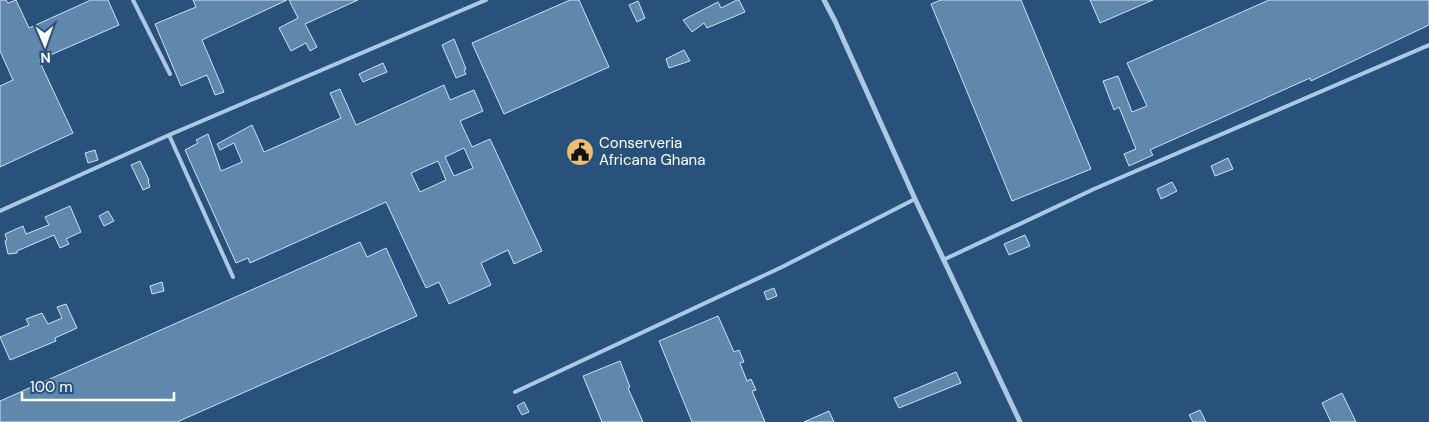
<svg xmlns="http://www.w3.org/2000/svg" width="1429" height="422" font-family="'DM Sans',sans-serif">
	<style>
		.building { fill: #6088ac; stroke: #cee2f3; fill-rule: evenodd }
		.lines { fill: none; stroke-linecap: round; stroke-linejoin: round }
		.lane { stroke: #acc9e3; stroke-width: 4 }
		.street { stroke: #acc9e3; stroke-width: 5 }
		.labels { text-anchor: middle; stroke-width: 4.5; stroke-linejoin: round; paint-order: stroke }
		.poi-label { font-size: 15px; fill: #fff; stroke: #28527b; text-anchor: start }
	</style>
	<rect width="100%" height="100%" fill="#28527b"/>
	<path class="building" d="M0 0H6L8 3 16 0 29 28 91 0H108L119 25 39 60 73 133 0 167V86L13 80 0 51Z
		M193 0H287L202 40 224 92 215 95 207 75 181 86 155 24 196 7Z
		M289 0H358L305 24 317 47 310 51 306 43 291 51 279 28 298 18Z
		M570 0H579L609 67 504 114 472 43Z
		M737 0H739L745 12 707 28 704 23 692 32 683 20 718 2 721 8Z
		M941 0H1021L1091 169 1012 201 931 4Z
		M1090 0H1153L1100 23Z
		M1269 0H1429V25L1311 81 1310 78 1150 150 1153 155 1129 166 1124 154 1136 149 1119 107 1114 110 1103 81 1118 76 1132 112 1147 106 1127 63Z
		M638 1 645 18 637 22 629 5Z
		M454 39 466 69 464 70 466 74 456 78 442 45Z
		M684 50 690 61 669 68 666 59Z
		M383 63 387 72 363 82 359 74Z
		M444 85 450 100 474 90 483 111 460 121 472 147 490 139 542 251 514 264 508 250 481 263 491 285 449 304 439 282 426 288 386 202 250 263 248 258 236 263 185 150 198 143 196 140 208 134 221 171 242 162 234 143 220 150 217 144 252 125 264 152 341 118 330 93 340 89 356 125ZM464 148 473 168 454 176 445 157ZM438 161 446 180 420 192 411 173Z
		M95 150 98 160 88 163 85 153Z
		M1228 158 1233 169 1215 176 1211 166Z
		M140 161 149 180 148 181 150 187 143 190 131 165Z
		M1172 182 1177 191 1161 199 1157 189Z
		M70 206 81 232 66 239 69 244 60 248 54 235 17 251V253L8 254 5 241 7 240 5 234 23 226 26 234 49 225 45 217Z
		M108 211 114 221 104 226 99 216Z
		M1025 235 1030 246 1009 255 1004 244Z
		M360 242 367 257 386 248 417 316 177 422H0V401Z
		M162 282 164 291 152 294 150 286Z
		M774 288 777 296 767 300 764 292Z
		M66 304 77 328 55 338 56 341 10 360 0 337 29 325 26 319 42 313 48 324 62 318 57 307Z
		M718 316 734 352 739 350 744 362 740 363 747 381 751 379 756 390 752 391 765 422H692L659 341Z
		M620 361 630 387 628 388 643 422H602L583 376Z
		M956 372 961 383 899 408 894 398Z
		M1342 393 1356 422H1331L1322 403Z
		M524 402 529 412 522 415 517 406Z
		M1200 410 1206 422H1193L1189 415Z
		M829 411 834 422H804Z"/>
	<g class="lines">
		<path class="lane" d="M133 0 170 74
			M169 135 233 277
			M0 211 169 135 486 0
			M943 260 1094 189 1429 45
			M515 392 782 267 915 199"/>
		<path class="street" d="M824 0 835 21 915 199 1020 422"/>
	</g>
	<defs>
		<g id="civic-disc" transform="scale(1.4375)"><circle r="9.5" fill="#ebbf72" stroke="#28527b"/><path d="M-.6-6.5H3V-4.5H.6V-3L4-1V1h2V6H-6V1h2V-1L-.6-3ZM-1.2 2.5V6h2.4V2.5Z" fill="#111"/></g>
	</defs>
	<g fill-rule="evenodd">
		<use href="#civic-disc" x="580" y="152"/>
	</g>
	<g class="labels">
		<g class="poi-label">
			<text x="599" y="148">Conserveria<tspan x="599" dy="17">Africana Ghana</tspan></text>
		</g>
	</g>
	<g transform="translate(45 45) rotate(178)" stroke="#28527b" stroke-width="4" paint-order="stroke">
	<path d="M0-4L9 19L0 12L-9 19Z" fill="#ffffff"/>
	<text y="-8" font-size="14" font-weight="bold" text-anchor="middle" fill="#ffffff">N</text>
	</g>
	<path d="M22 392v8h152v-8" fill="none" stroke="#ffffff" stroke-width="2.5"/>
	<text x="30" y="392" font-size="15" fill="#ffffff" stroke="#28527b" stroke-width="4" paint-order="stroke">100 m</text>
</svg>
